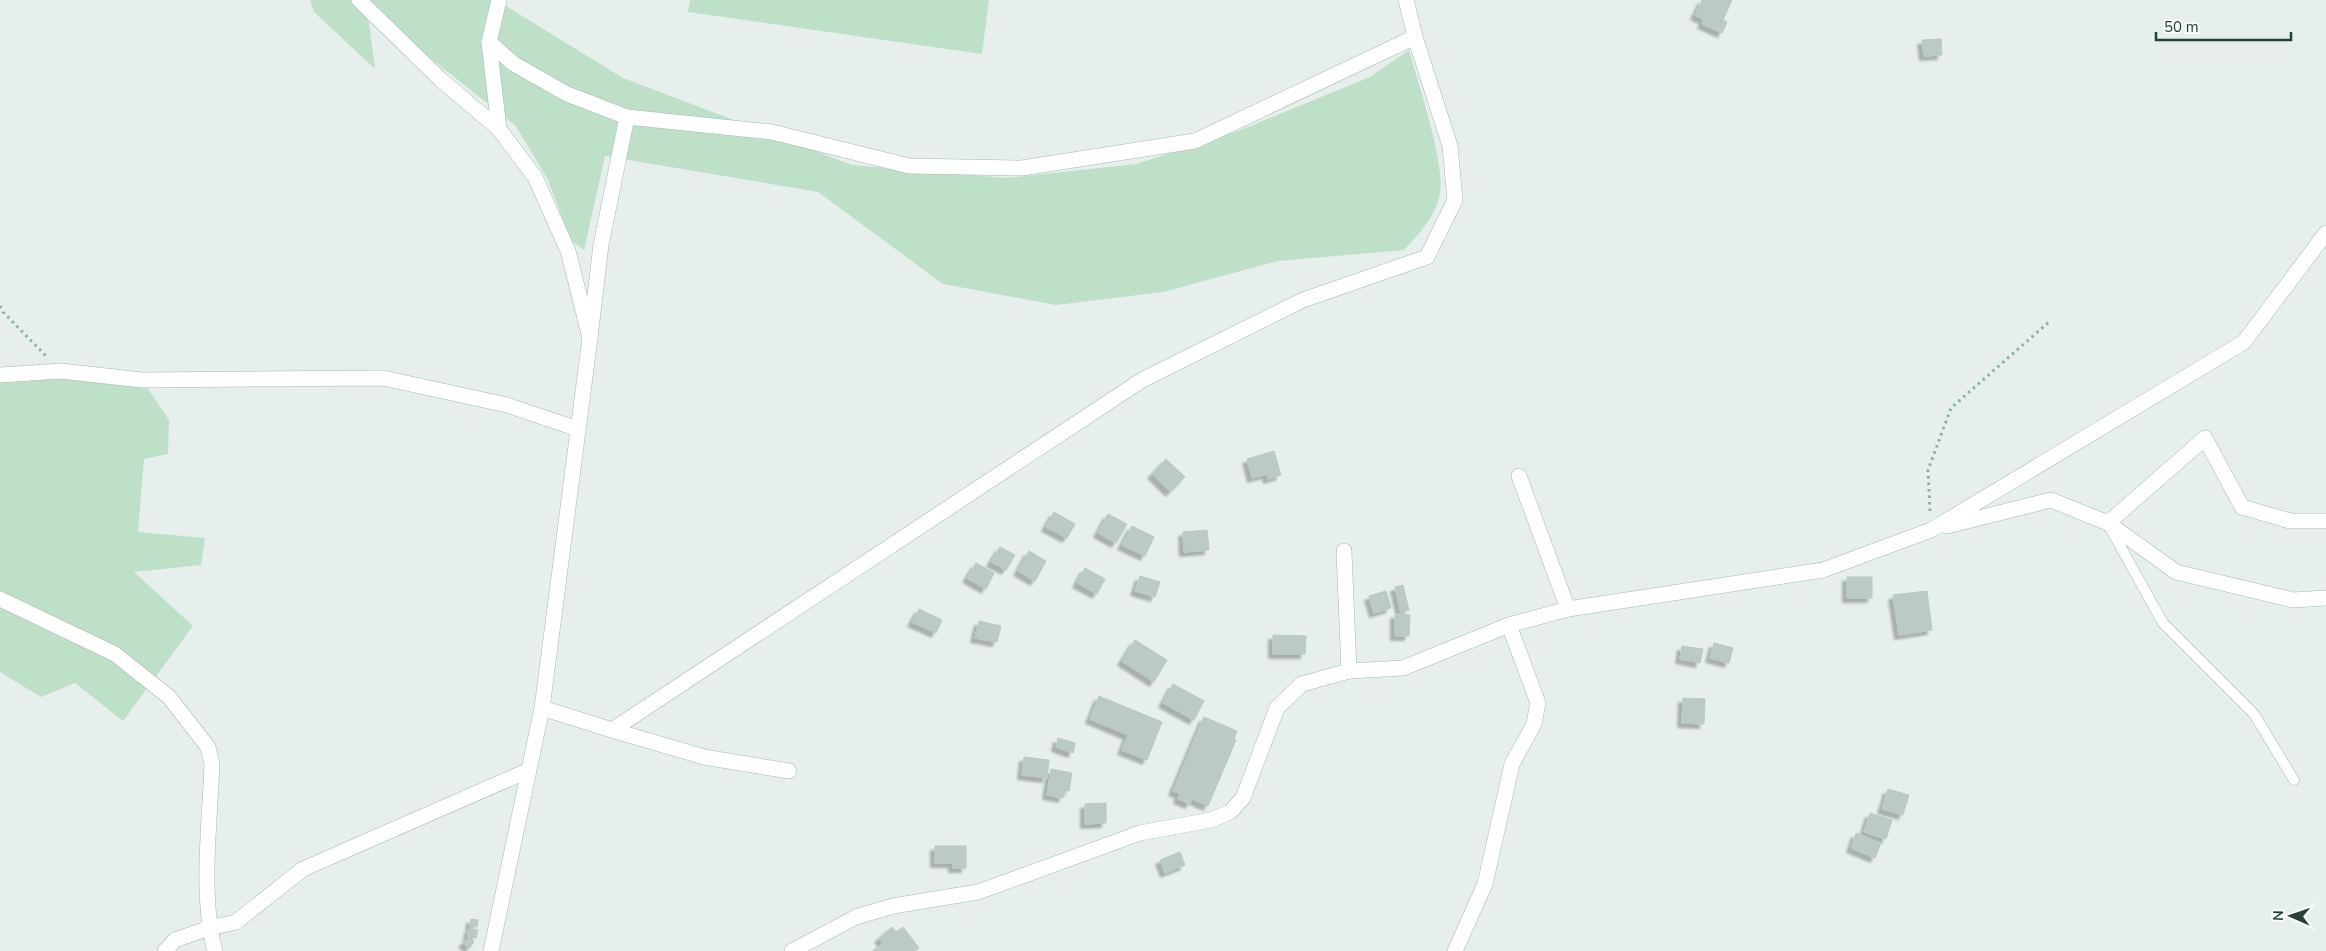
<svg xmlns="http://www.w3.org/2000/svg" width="2326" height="951" font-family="'Nunito Sans',sans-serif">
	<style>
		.green { fill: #bfe0c8 }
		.building { fill: #bbcac4; stroke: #b8c9c2; filter: url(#shadow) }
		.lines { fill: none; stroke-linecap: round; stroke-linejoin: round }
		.lane-casing { stroke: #a8b8b2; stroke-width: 11 }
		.street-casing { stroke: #a8b8b2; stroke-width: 16 }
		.secondary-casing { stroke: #a4bbb3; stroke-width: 16 }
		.path { stroke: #86b3a5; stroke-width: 3; stroke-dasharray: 2.5 4; stroke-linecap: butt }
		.lane { stroke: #fff; stroke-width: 10 }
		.street { stroke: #fff; stroke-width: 15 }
		.secondary { stroke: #fff; stroke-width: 15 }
	</style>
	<defs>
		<filter id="shadow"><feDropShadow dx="-4.5" dy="4.5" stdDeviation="1" flood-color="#0004"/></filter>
	</defs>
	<rect width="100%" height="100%" fill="#e6efeb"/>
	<path class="green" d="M310 0H496L623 78 852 165 1007 178 1136 164 1238 131 1370 77 1409 50C1418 83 1445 162 1440 193 1436 216 1419 234 1404 250L1278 261 1163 292 1056 305 943 284 818 192 605 156 584 250 571 240 548 180 516 126 367 8 375 69 314 12Z
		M690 0H989L982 54 688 12Z
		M0 375 142 380 169 420 168 454 144 459 138 532 205 538 201 565 134 572 193 626 123 721 75 683 41 697 0 672Z"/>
	<path class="building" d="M1702 0H1732L1723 20 1727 22 1722 33 1702 24 1704 20 1695 15Z
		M1941 39 1942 55 1924 56 1922 40Z
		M1274 451 1281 475 1268 479 1267 474 1252 478 1247 459Z
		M1166 459 1185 477 1170 492 1152 474Z
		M1054 512 1075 524 1067 538 1046 527Z
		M1108 514 1127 524 1116 543 1098 533Z
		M1132 526 1154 537 1145 556 1122 545Z
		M1207 530 1209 550 1184 552 1183 532Z
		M1000 547 1015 555 1006 570 991 562Z
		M1029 551 1046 561 1035 581 1018 571Z
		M976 563 994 573 986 589 967 578Z
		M1085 568 1105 579 1097 594 1077 583Z
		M1140 576 1160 582 1155 597 1135 591Z
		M1847 577H1872V598H1847Z
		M1403 585 1409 610 1401 613 1395 587Z
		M1386 591 1391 608 1374 613 1369 596Z
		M1927 591 1932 630 1899 635 1893 595Z
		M919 609 942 620 936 633 912 622Z
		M1395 614 1410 615 1409 636H1395Z
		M979 621 1001 626 997 642 975 638Z
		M1273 635 1306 636 1305 654H1273Z
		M1135 640 1167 660 1154 682 1122 661Z
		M1714 643 1733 648 1729 663 1710 658Z
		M1682 646 1703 649 1700 663 1680 659Z
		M1173 684 1204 701 1194 720 1163 703Z
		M1099 696 1162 722 1147 760 1122 750 1128 735 1090 719Z
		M1683 698 1705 699 1704 724 1682 723Z
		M1204 717 1237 731 1234 739 1236 740 1208 806 1192 799 1190 804 1178 799 1180 794 1173 791Z
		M1058 738 1075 743 1073 753 1056 747Z
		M1024 757 1049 760 1047 778 1022 775Z
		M1051 769 1072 773 1069 791 1064 790 1063 798 1047 795Z
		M1888 789 1909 795 1903 815 1882 809Z
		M1106 803V823L1085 824V804Z
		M1870 813 1892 820 1886 839 1864 832Z
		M1856 833 1881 843 1875 858 1851 848Z
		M935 846H966V868H953V863H935Z
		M1180 852 1185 865 1165 873 1160 860Z
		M471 919 478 920 477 927 470 926Z
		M892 927 896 932 903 927 919 948 915 951H873L883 943 879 938Z
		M469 928 478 930 476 938 468 937Z
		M469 937 474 942 469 948 463 943Z"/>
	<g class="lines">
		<g class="lane-casing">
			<path id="lane" d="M2109 526 2163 623 2254 714 2294 780"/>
		</g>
		<g class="street-casing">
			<path id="street" d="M359 0 440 79 499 129
				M489 42 514 64 567 94 627 117 772 132 909 166 1022 168 1195 141 1415 37
				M590 337 601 245 627 117
				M0 375 61 371 142 380 383 378 507 405 578 429
				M1519 476 1568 609
				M2108 523 2205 438 2242 507 2290 521H2326
				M1947 526 2051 500 2108 523 2176 572 2293 600 2326 598
				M1344 551 1349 671
				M0 599 115 654 169 697 208 747 212 764C210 821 200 896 215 951
				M542 708 612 730 1142 380 1303 300 1427 257 1455 200 1450 146 1415 37 1406 0
				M612 730 704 757 789 771
				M165 951 175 940 209 928 236 922 303 869 527 771
				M792 951 856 917 893 906 978 892 1140 833 1211 820 1230 812 1243 798 1277 708 1302 684 1349 671 1403 668 1509 625 1568 609 1823 570 1931 530 2244 342 2326 233
				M1455 951 1485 884 1512 764 1534 724 1538 703 1509 625"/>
		</g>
		<g class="secondary-casing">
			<path id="secondary" d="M491 951 542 708 590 338 568 251 535 177 499 129 489 42 499 0"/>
		</g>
		<path class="path" d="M0 306 3 312 47 357
			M1930 511 1928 470 1951 408 2050 321"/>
		<use href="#lane" class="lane"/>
		<use href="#street" class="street"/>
		<use href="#secondary" class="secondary"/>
	</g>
	<g transform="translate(2291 916) rotate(272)" stroke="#f7fbf9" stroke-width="4" paint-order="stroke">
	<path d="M0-4L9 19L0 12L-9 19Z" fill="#24423a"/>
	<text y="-8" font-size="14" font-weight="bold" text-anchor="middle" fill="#24423a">N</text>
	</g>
	<path d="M2156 32v8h135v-8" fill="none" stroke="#24423a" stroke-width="2.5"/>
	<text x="2164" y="32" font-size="15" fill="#24423a" stroke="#f7fbf9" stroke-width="4" paint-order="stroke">50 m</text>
</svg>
